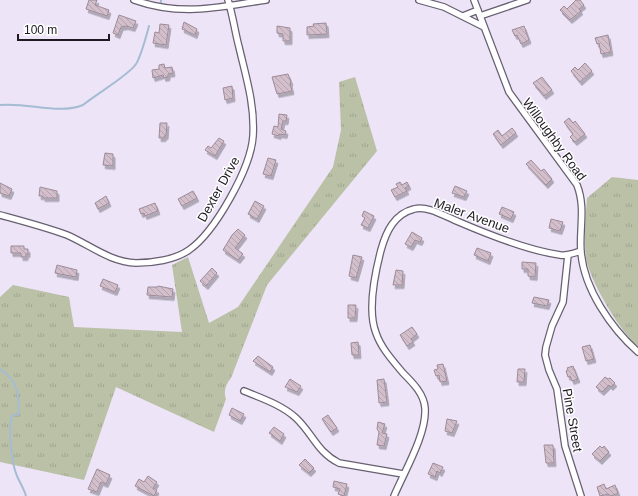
<svg xmlns="http://www.w3.org/2000/svg" width="638" height="496" font-family="Arial,sans-serif">
	<style>
		.park { fill: url(#park-tufts) }
		.lines { fill: none; stroke-linecap: round; stroke-linejoin: round }
		.stream { stroke: #a5bcd3; stroke-width: 2 }
		.building { fill: url(#building-back-hatch); stroke: #9e8b98; filter: url(#shadow) }
		.street-casing { stroke: #686071; stroke-width: 8 }
		.street { stroke: #fff; stroke-width: 5.5 }
		.labels { text-anchor: middle; stroke-width: 3; stroke-linejoin: round; paint-order: stroke }
		.street-label { font-size: 13px; fill: #1d1a21; stroke: #fff }
	</style>
	<defs>
		<pattern id="park-tufts" width="24" height="20" patternUnits="userSpaceOnUse"><rect width="24" height="20" fill="#bac1a6"/><path d="M3 7l-1-3M5 7V3M7 7l1-3M15 17l-1-3M17 17v-4M19 17l1-3" fill="none" stroke="#9fa58f"/></pattern>
		<pattern id="building-back-hatch" width="6" height="6" patternUnits="userSpaceOnUse"><rect width="6" height="6" fill="#d3bfcc"/><path d="M-1 5l2 2M0 0l6 6M5-1l2 2" fill="none" stroke="#b5a4af"/></pattern>
		<filter id="shadow"><feDropShadow dx="2" dy="3.5" stdDeviation="0" flood-color="#0004"/></filter>
	</defs>
	<rect width="100%" height="100%" fill="#ede4f8"/>
	<path class="park" d="M355 77 377 151 267 285 231 378C226 384 223 391 226 399L214 432 116 387 84 480 0 462V297L13 285 69 297 74 327 182 332 172 265 188 257 209 323 238 307 333 167 341 130 339 82Z
		M612 177 638 180V346C620 332 593 285 587 263 583 247 586 215 587 198Z"/>
	<g class="lines">
		<path class="stream" d="M161 2V0
			M0 105C28 102 58 115 83 105 96 94 128 76 136 64 141 56 146 37 149 26
			M0 369C18 380 19 395 19 414L12 416C8 429 11 462 17 476 20 483 24 489 26 496"/>
	</g>
	<path class="building" d="M89 0H97L95 5 109 10 107 16 86 9Z
		M576 0H580L584 5 579 9 581 11 570 20 560 10 564 6 567 9Z
		M119 15 136 21 133 28 126 26 121 27 118 35 113 33Z
		M184 22 197 29 195 35 182 29Z
		M326 23 327 34 307 35V27L314 26 313 24Z
		M160 24 169 25 166 45 153 43 155 32 159 33Z
		M277 26 290 28V41H283V34L277 33Z
		M524 26 529 40 521 44 517 35 515 36 512 30Z
		M608 35 611 52 601 54 599 43 597 44 595 38Z
		M585 63 592 71 580 82 571 71 575 67 578 70Z
		M164 64 165 68 172 67 173 73 168 74V77L164 78 163 75 153 78 152 70 159 69V65Z
		M288 74 291 82 290 83 292 91 277 94 272 77Z
		M542 77 552 90 544 96 533 83Z
		M232 86 233 98 225 100 223 88Z
		M279 114 287 115 286 121H283L281 129 286 131 285 135 279 134V136L272 134 274 126 278 127Z
		M569 118 573 123 575 121 585 134 575 142 570 137 573 134 564 122Z
		M160 123H167L166 136H164V138H159Z
		M512 128 516 133 501 145 493 134 498 130 502 136Z
		M219 138 224 141 215 156 205 150 208 146 211 148Z
		M105 153 113 154V166L103 165Z
		M268 158 276 160 271 176 263 174Z
		M531 160 541 171 544 169 552 179 546 185 526 164Z
		M400 182 402 185 407 182 409 186 405 188 407 191 395 197 391 190 398 187 396 184Z
		M0 183 12 189 9 196 0 193Z
		M455 186 467 191 464 197 452 193Z
		M40 187 57 191V198H43V196H39Z
		M193 191 197 198 182 206 178 199Z
		M106 196 109 203 98 209 95 203Z
		M255 201 264 206 257 219 248 214Z
		M155 203 158 211 145 216 144 213 141 214 139 209Z
		M502 207 514 212 511 219 499 214Z
		M364 211 374 216 368 228 361 225 365 218 362 216Z
		M551 219 563 222 560 231 549 228Z
		M238 229 245 235 235 248 243 254 238 260 223 250 232 235Z
		M412 232 422 238 420 242 415 240 411 247 405 244Z
		M11 246H24V249H28V254H26V257H21V253H11Z
		M477 248 491 253 488 261 474 255Z
		M353 255 362 257 356 278 349 276Z
		M522 262 536 263 535 277 528 276V269H522Z
		M57 265 77 270 76 277 55 273Z
		M212 268 217 273 206 286 200 281Z
		M396 270 403 271 402 285H393Z
		M103 279 118 285 115 292 100 286Z
		M158 286 173 289 172 297 147 295 148 287H158Z
		M534 297 549 300 547 306 532 303Z
		M348 305H356L355 318H348Z
		M412 327 417 334 411 339 413 342 407 346 400 335Z
		M358 342 359 355H352L351 343Z
		M590 345 594 359 586 361 582 347Z
		M258 356 273 367 270 372 253 361Z
		M443 364 447 381 440 382 439 375 436 376 434 370 438 369 437 365Z
		M573 366 578 379 572 381 570 376 568 377 566 371 568 370 567 368Z
		M518 369H525L524 382H517Z
		M605 377 608 379 610 378 615 383 611 387 609 385 602 392 596 387Z
		M290 379 301 386 297 392 285 387Z
		M384 379 387 402 379 403 377 380Z
		M232 408 244 414 240 421 229 415Z
		M328 415 337 428 331 432 322 419Z
		M447 419 457 421 452 433 445 431Z
		M378 422 385 424 382 433 387 434 384 446 377 445 379 432 377 429Z
		M274 427 284 434 280 441 269 433Z
		M544 445H553L554 463H546Z
		M600 446 602 448 604 446 609 452 600 461 592 454Z
		M305 459 314 468 309 473 299 465Z
		M433 463 443 467 440 473 437 471 435 477 428 474Z
		M97 469 110 475 106 484 101 482 97 492 88 489Z
		M148 476 157 482 153 488 157 490 154 496 135 486 139 479 144 482Z
		M334 481 347 484 344 496 338 494 340 489 333 487Z
		M604 484 606 489 615 485 618 493 611 496 608 494 600 496 597 487Z"/>
	<g class="lines">
		<g class="street-casing">
			<path id="street" d="M134 0C182 17 218 7 266 0
				M419 0 444 7 484 27
				M474 0 509 92 577 185C586 208 579 229 581 252 584 289 611 328 638 352
				M463 16 478 10
				M480 16 527 0
				M0 215C22 221 45 227 67 235 90 245 110 262 136 263 152 263 175 260 189 250 215 232 251 168 253 136 255 105 246 77 239 47 235 32 233 16 228 0
				M568 255 563 302 552 326 546 347 545 355 549 370 557 389 565 446 581 496
				M244 391C261 398 282 405 296 418 313 434 317 452 339 463L403 474
				M394 496C404 472 427 434 425 408 424 394 413 383 403 373 393 361 381 348 376 333 367 310 375 273 381 250 386 232 394 214 414 209 428 205 446 217 459 222 487 234 531 251 560 255 567 256 574 253 581 251"/>
		</g>
		<use href="#street" class="street"/>
	</g>
	<g class="labels">
		<g class="street-label">
			<text transform="translate(555 139) rotate(54)" y="5">Willoughby Road</text>
			<text transform="translate(218 189) rotate(-61)" y="5">Dexter Drive</text>
			<text transform="translate(472 215) rotate(20)" y="5">Maler Avenue</text>
			<text transform="translate(573 420) rotate(80)" y="5">Pine Street</text>
		</g>
	</g>
	<path d="M18 34v6h91v-6" fill="none" stroke="#1d1a21" stroke-width="2"/>
	<text x="24" y="34" font-size="12" fill="#1d1a21" stroke="#ffffff" stroke-width="3" paint-order="stroke">100 m</text>
</svg>
